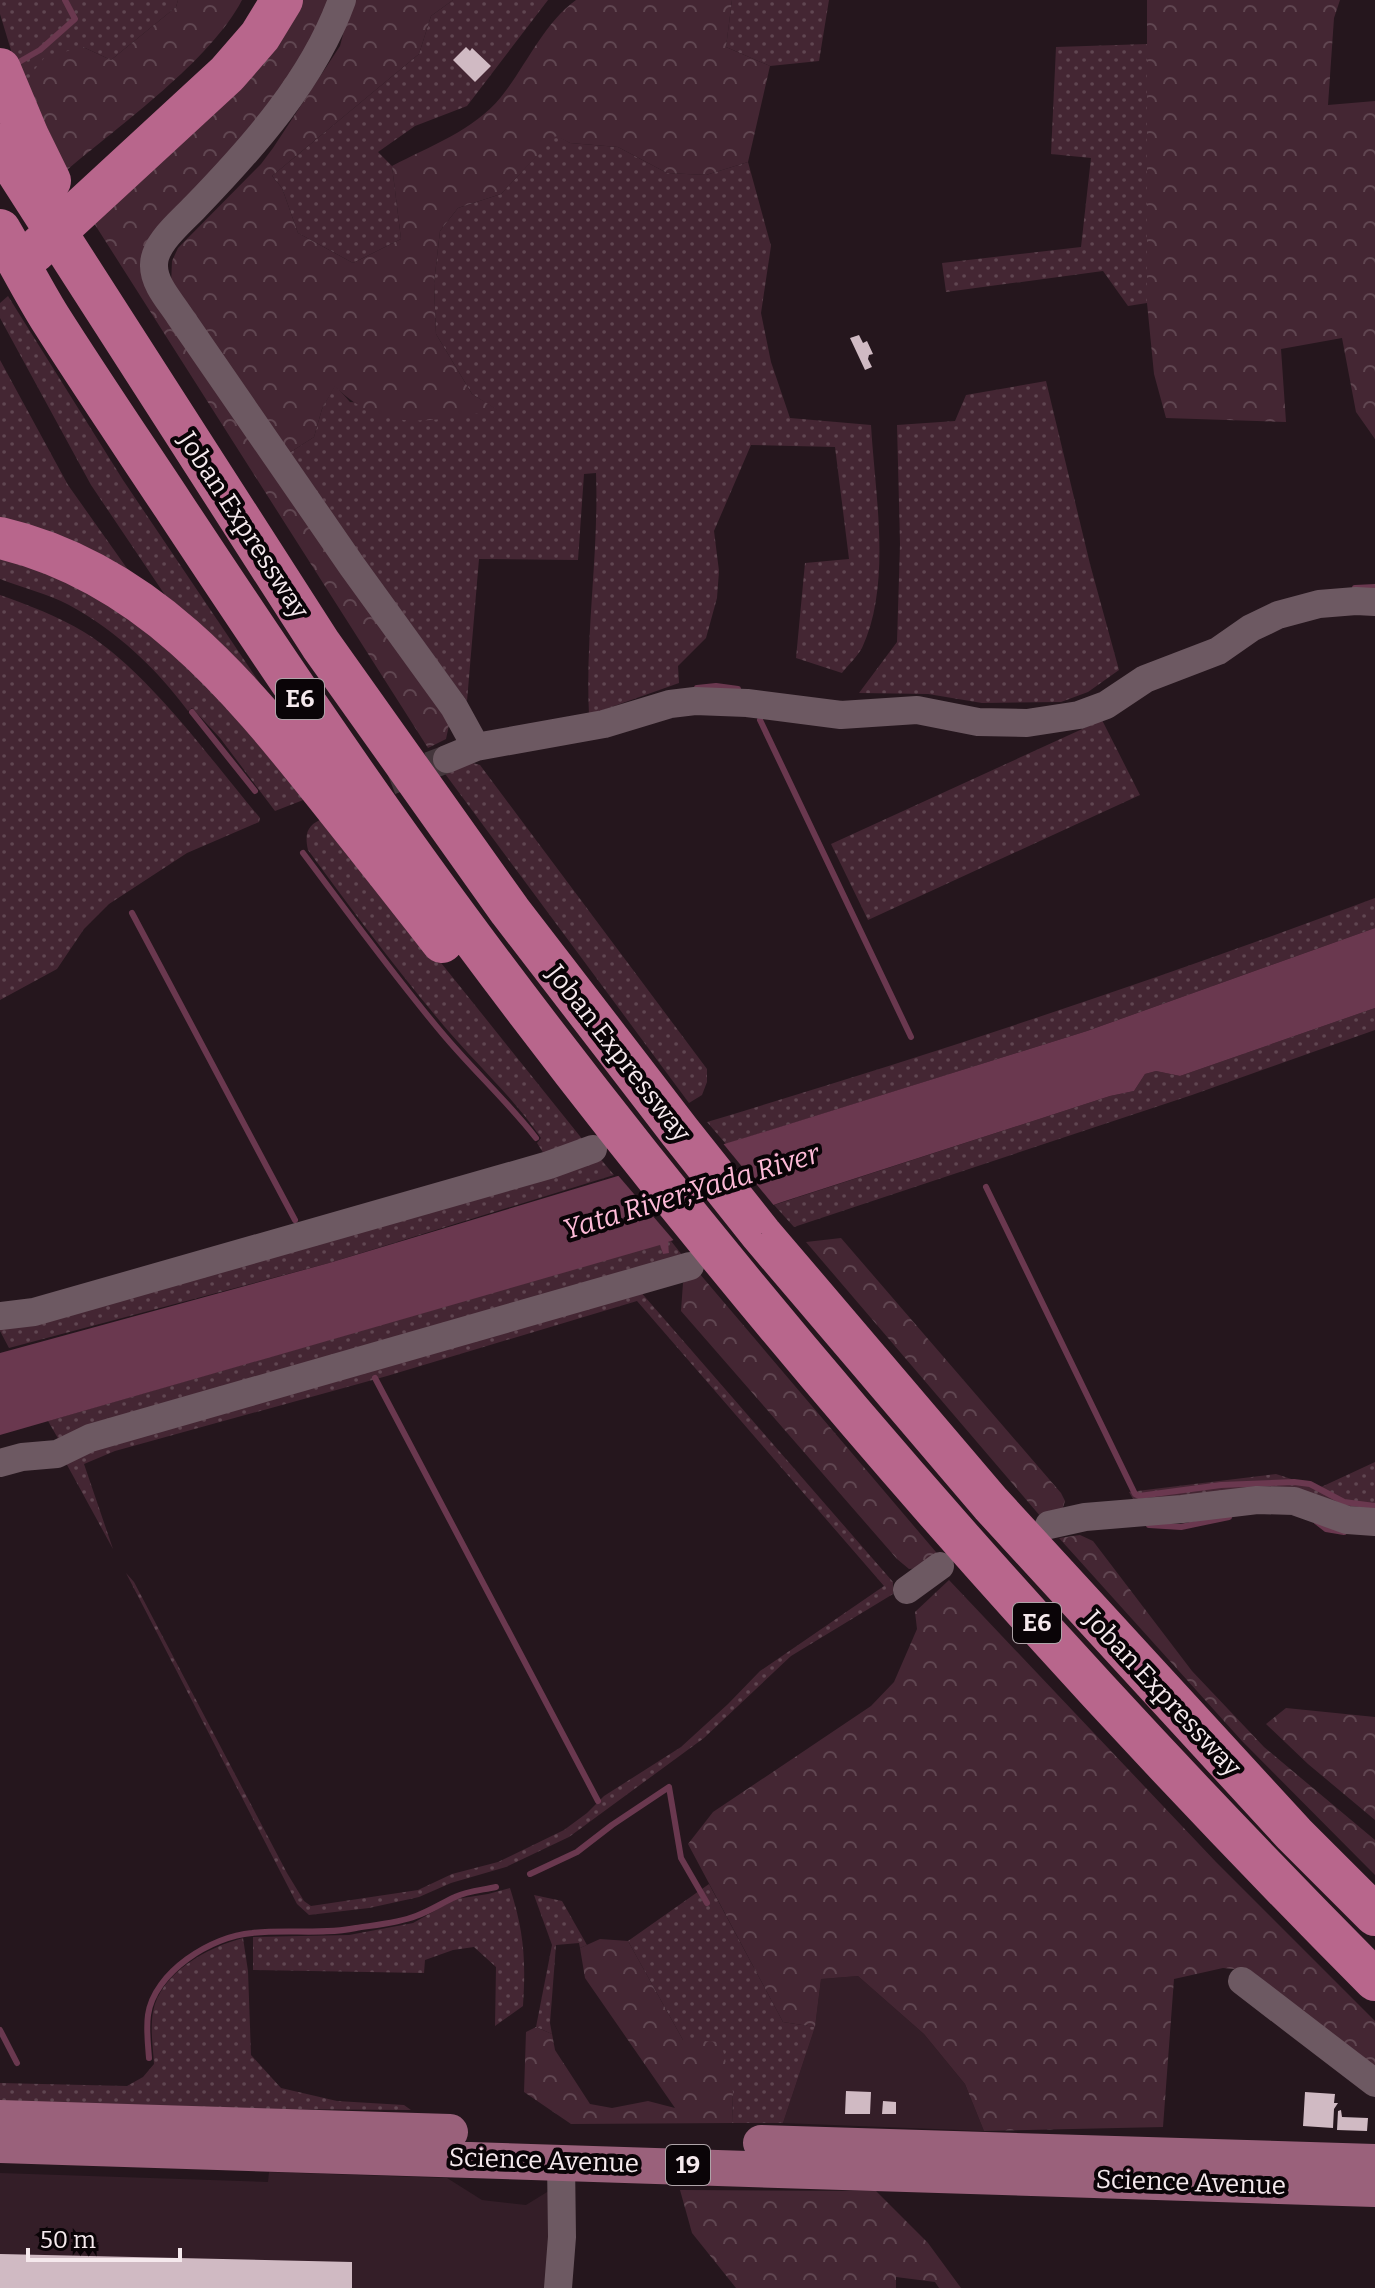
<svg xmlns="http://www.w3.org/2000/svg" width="1375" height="2288" font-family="Bitter,serif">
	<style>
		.built { fill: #341e28 }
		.grass { fill: url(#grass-dots) }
		.forest { fill: url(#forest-crowns) }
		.water { fill: #6a384f }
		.pier { fill: #25161d }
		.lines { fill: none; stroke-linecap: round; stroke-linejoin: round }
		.stream { stroke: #6a384f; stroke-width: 6 }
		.building { fill: #d0bac3 }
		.minor-tunnel { stroke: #44363c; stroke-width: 28; stroke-dasharray: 28 14; stroke-linecap: butt }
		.minor { stroke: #6d5962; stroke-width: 28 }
		.major { stroke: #9a617b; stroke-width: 36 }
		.highway { stroke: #b8668c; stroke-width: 42 }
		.labels { text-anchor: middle; stroke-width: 8; stroke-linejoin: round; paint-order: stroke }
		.shield { fill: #0a0407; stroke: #aea4a8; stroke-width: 2 }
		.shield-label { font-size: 24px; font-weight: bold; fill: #f5e9ed }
		.street-label { font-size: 26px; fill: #f5e9ed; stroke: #0a0407 }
		.water-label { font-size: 28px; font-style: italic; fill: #fdbad7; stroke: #0a0407 }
	</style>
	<defs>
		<pattern id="grass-dots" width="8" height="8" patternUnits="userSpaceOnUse" patternTransform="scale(2)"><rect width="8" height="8" fill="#442633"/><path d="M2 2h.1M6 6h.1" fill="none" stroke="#604651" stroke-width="1.8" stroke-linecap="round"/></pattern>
		<pattern id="forest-crowns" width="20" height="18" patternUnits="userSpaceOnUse" patternTransform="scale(2)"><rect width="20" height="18" fill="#442633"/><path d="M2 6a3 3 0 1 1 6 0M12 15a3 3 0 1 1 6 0" fill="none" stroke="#604651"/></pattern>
	</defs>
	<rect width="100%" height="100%" fill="#25161d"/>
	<path class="built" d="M858 1976 924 2034 965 2084 984 2131 783 2123 815 2027 821 1979Z
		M269 2172 447 2178 482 2200 526 2205 552 2189 550 2288H0V2173L268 2182Z"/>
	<path class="grass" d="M0 0H178L176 7 111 60 83 47 27 103 0 14Z
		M453 0H548L467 106 415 126 378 152 392 166 401 239 353 263 298 233 282 188 272 176 419 54 431 16Z
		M732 0H829L819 61 770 66 726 47Z
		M1147 44V303L1128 306 1103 271 946 292 942 263 1081 247 1091 158 1051 154 1056 47Z
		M556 135 570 143 618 147 667 173 706 175 748 162 771 246 761 313 771 362 790 418 871 425C875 494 892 584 862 648 857 657 848 665 842 673L796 658 805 563 849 559 835 447 751 445 714 531 719 571 717 598 706 638 678 666 679 683 589 715C585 634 599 554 596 473L584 474 578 560 479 559 467 701 286 455 314 437 322 409 335 385 350 402 497 410 472 394 436 334 434 283 440 231 458 208 501 194Z
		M8 296 123 480 294 734 167 598 91 485 0 318V303Z
		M0 360 68 485 131 574 0 530Z
		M1046 381 1090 564 1119 670 1088 692 1061 702 982 703 928 694 859 693 897 642 900 544 897 425 955 421 966 395Z
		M0 551 140 616 311 797 275 811 220 738 192 708 188 711C156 668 117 631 69 605 48 594 23 588 0 579Z
		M0 595C28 605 58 616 84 632 148 671 211 760 260 818L259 822 187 853 109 904 84 929 57 969 0 1000Z
		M1102 720 1140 795 868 920 831 844Z
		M469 762 480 765 707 1069V1082L702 1095 689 1103 443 771Z
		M325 818 583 1140 544 1154 537 1143 541 1138C512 1096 477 1065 444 1026 396 969 352 910 308 850 304 832 308 824 325 818Z
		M1375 898V928L1087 1031 726 1144 707 1122C932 1054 1155 981 1375 898Z
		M1375 1008V1030L1192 1095 794 1227 774 1205 1110 1096 1134 1091 1145 1074 1156 1071 1180 1076Z
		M598 1156 614 1175 329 1263 9 1348 0 1331V1324Z
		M671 1241 686 1260 63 1447 48 1421 660 1244 663 1253H669L667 1242Z
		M639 1290 893 1582V1594L791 1656 704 1738 569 1837 506 1867 451 1883 419 1897 369 1908 309 1915 297 1904 126 1573 134 1582 287 1873 304 1901 311 1906 418 1890 452 1874 498 1862 564 1830 587 1813 604 1796 681 1747 728 1704 760 1671 884 1586 637 1301 387 1376 115 1451 84 1464 113 1549 66 1463 71 1454Z
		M1375 1462V1515L1136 1504 1129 1492 1276 1474 1319 1488Z
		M709 1884 783 2022 815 2027 783 2123H732L733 2092 683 2040 628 1941Z
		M510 1888C524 1932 526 1959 523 2006L495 2026 496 1967 474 1947 453 1950 425 1960 424 1973 253 1970V1937L349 1935 413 1923 456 1899 488 1894Z
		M534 1895 562 1901 587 1945 580 1948 579 1943 556 1945 550 2023 552 2034 536 2027 552 1945Z
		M243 1938 248 1971 251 2055 281 2088 337 2101 404 2105 411 2110 242 2109 0 2103V2083L127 2086 143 2077 154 2064C153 2047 150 2029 153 2012 160 1973 208 1947 243 1938Z"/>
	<path class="forest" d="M178 0H242C211 60 120 125 67 170L32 95 31 74 45 57 83 47 111 60 176 7Z
		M296 0H331L313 46 145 267 445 706 449 725 446 739 428 748 92 220Z
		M352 0H453L431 16 419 54 272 176 282 188 298 233 353 263 401 239 392 166C430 146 473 131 501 97 526 66 543 24 576 0H732L726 47 770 66 748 162 706 175 667 173 618 147 570 143 556 136 501 194 458 208 440 231 434 283 436 334 472 394 498 410C437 420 383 436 335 386L322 409 314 437 286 455 171 285 172 261 178 248 261 164 273 148 340 46Z
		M1147 0H1340L1334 18 1328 105 1375 101V439L1356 412 1342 338 1281 349 1286 422 1166 418 1154 374 1147 303Z
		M841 1238 1061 1493 1065 1501 1062 1511 1041 1517 806 1242Z
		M699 1273 941 1558 922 1568 909 1569 897 1559 681 1311 683 1283Z
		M1080 1535 1093 1541 1192 1671 1264 1747 1375 1840V1875L1242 1741 1059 1538Z
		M949 1580 1216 1862 1375 2021V2069L1245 1970 1223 1968 1174 1979 1163 2127 984 2131 965 2084 924 2034 858 1976 821 1979 815 2027 783 2022 688 1844 713 1812 871 1706 894 1682 917 1629 915 1612Z
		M1286 1708 1375 1717V1820L1308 1764 1266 1724Z
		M600 1939 628 1941 683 2040 721 2042 733 2092 732 2123 571 2124 524 2092 526 2032 536 2027 552 2034 555 2050 590 2104 612 2108 648 2101 675 2108 585 1978 580 1948Z
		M680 2190 876 2191 928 2243 961 2288H939L935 2282 896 2277V2288H736L692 2233Z"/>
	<path class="water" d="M1375 928V1008L1180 1076 1156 1071 1145 1074 1134 1091 1110 1096 782 1202 668 1242 669 1253 663 1254 660 1245 0 1435V1353L329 1263 744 1138 1087 1031Z"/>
	<path class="pier" d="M721 1141 776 1208 676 1243 616 1173Z"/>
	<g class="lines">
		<path class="stream" d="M19 62 40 50 75 19 65 0
			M1355 588 1375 587
			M697 688 716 686 738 689
			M192 712 255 791
			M760 720 911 1037
			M303 853C349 914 393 975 442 1033 472 1069 507 1101 536 1138
			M132 913 295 1220
			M986 1187 1135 1494 1139 1496 1221 1485 1294 1482 1310 1484 1344 1502 1375 1506
			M375 1378 598 1801
			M1317 1522 1326 1529 1344 1532
			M1149 1525 1181 1527 1229 1517
			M530 1874 577 1852 612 1825 669 1787 681 1858 707 1903
			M0 2030 17 2063
			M149 2058C148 2044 146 2029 148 2015 154 1972 212 1936 252 1933 287 1929 321 1935 356 1928 375 1925 398 1923 416 1916 430 1911 442 1903 455 1897 467 1891 483 1890 496 1887"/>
	</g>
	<path class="building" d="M466 47 470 51 472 48 491 66 475 82 453 60Z
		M859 335 863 343 867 341 873 354 869 355 868 359 872 367 865 370 850 338Z
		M846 2091 871 2092 870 2114H845Z
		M1305 2092 1335 2094 1334 2103H1338L1334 2109 1333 2128 1303 2126Z
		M883 2101 896 2102V2114H882Z
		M1341 2110 1342 2117 1368 2118 1367 2131 1337 2130 1338 2111Z
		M0 2254 352 2262V2288H0Z"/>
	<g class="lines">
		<path class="minor-tunnel" d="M351 796 447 759"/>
		<path class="minor" d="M342 0C313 80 253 147 195 207 181 222 153 244 154 266 154 284 170 301 179 315L352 566 454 707 476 747
			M447 759 476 747 604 724 670 704 695 701 747 703 841 715 917 710 978 722 1027 723 1079 715 1106 705 1145 679 1218 651 1251 628 1278 615 1319 604 1356 601 1375 602
			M0 1316 34 1312 549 1165 593 1149
			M0 1463 22 1457 57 1454 90 1438 690 1266
			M1049 1525 1085 1517 1182 1509 1257 1500 1294 1501 1347 1520 1375 1522
			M907 1590 940 1566
			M1242 1981 1375 2083
			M558 2288 562 2237 561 2161"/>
		<path class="major" d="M0 2118 450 2132
			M761 2143 1375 2162
			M0 2145 1375 2189"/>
		<path class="highway" d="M0 69 28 136 50 181
			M0 145 321 645 510 911 680 1132 761 1234 991 1504 1294 1834 1375 1915
			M0 230C17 259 32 289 50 318 90 381 132 443 173 505 270 652 368 798 473 939 747 1307 1051 1654 1375 1980
			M34 252 227 74 260 36 282 0
			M0 538C145 572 237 683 326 795 365 844 404 893 442 942"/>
	</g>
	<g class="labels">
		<g class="shield">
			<rect x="276" y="679" width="48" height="40" rx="6"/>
			<rect x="1013" y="1603" width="48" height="40" rx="6"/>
			<rect x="666" y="2145" width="44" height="40" rx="6"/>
		</g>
		<g class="shield-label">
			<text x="300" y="707">E6</text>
			<text x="1037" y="1631">E6</text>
			<text x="688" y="2173">19</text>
		</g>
		<g class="street-label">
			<text transform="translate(244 525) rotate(57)" y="9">Joban Expressway</text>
			<text transform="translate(619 1053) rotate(52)" y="9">Joban Expressway</text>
			<text transform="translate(1163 1693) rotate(47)" y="9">Joban Expressway</text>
			<text transform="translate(544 2160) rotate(2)" y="9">Science Avenue</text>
			<text transform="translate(1191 2182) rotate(2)" y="9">Science Avenue</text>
		</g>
		<g class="water-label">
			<text transform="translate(691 1191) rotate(-17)" y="10">Yata River;Yada River</text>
		</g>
	</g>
	<path d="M28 2248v12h152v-12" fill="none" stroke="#f5e9ed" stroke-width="4"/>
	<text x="40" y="2248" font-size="24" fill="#f5e9ed" stroke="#0a0407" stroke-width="6" paint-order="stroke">50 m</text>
</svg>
